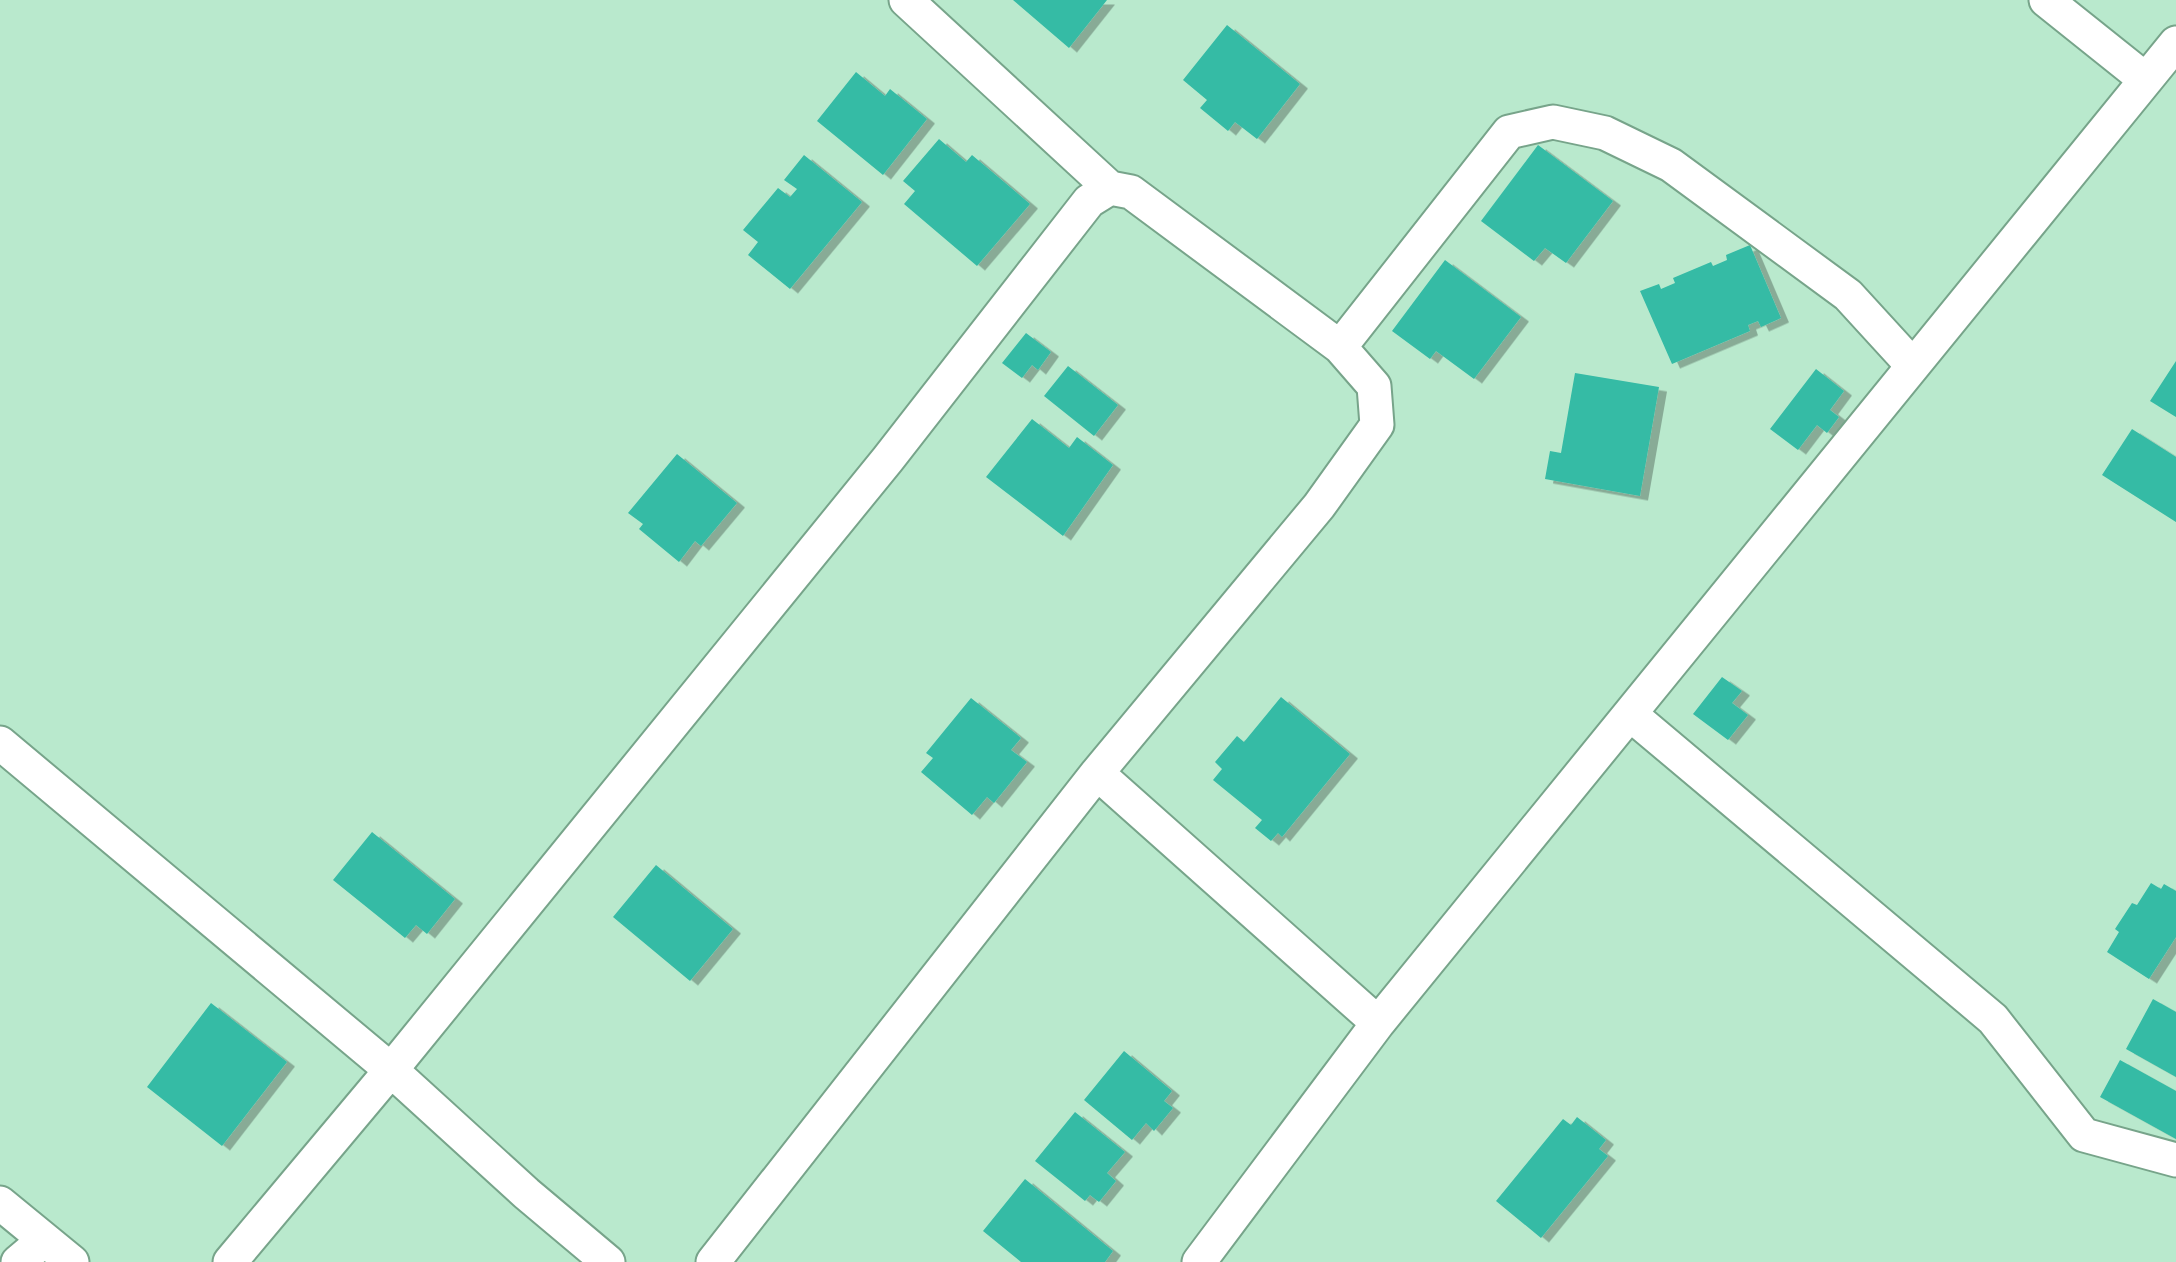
<svg xmlns="http://www.w3.org/2000/svg" width="2176" height="1262" font-family="Helvetica,sans-serif">
	<style>
		.building { fill: #34bba5; filter: url(#shadow) }
		.lines { fill: none; stroke-linecap: round; stroke-linejoin: round }
		.street-casing { stroke: #77a48a; stroke-width: 37 }
		.street { stroke: #fff; stroke-width: 33 }
	</style>
	<defs>
		<filter id="shadow"><feDropShadow dx="8" dy="4.5" stdDeviation="0" flood-color="#0004"/></filter>
	</defs>
	<rect width="100%" height="100%" fill="#b9e9cd"/>
	<path class="building" d="M1013 0H1107L1069 48Z
		M1227 25 1300 84 1257 139 1235 122 1228 131 1200 108 1207 100 1183 80Z
		M856 72 885 96 890 89 927 119 883 175 817 121Z
		M939 139 966 162 972 155 1030 204 977 266 904 204 915 191 903 181Z
		M1538 145 1613 201 1566 263 1545 248 1534 261 1481 221Z
		M804 155 862 202 790 289 748 255 758 242 743 230 778 188 790 197 797 189 784 180Z
		M1750 245 1781 318 1761 327 1758 321 1748 325 1750 331 1672 364 1640 291 1659 284 1661 289 1675 283 1673 278 1711 262 1713 266 1727 260 1726 255Z
		M1445 260 1521 317 1474 379 1436 351 1430 359 1392 331Z
		M1026 333 1051 352 1038 370 1032 365 1022 378 1002 363Z
		M2176 361V417L2150 401Z
		M1068 366 1118 405 1094 436 1044 396Z
		M1816 369 1844 391 1830 410 1839 417 1827 433 1817 425 1798 450 1770 429Z
		M1575 373 1659 387 1640 496 1545 479 1550 451 1561 453Z
		M1032 419 1069 448 1077 437 1113 465 1063 536 986 477Z
		M2132 429 2176 457V522L2102 475Z
		M677 454 737 503 701 546 695 541 679 562 639 529 643 524 628 513Z
		M1722 677 1742 691 1732 703 1748 715 1728 740 1693 714Z
		M1281 697 1350 754 1282 837 1278 833 1271 841 1255 828 1262 820 1213 780 1222 769 1215 762 1237 736 1244 742Z
		M971 698 1021 738 1011 750 1027 762 994 803 987 797 972 815 921 772 933 758 926 753Z
		M372 832 455 899 427 934 416 925 405 938 333 880Z
		M656 865 733 929 690 981 613 917Z
		M2151 883 2161 889 2164 884 2176 891V937L2149 979 2107 952 2119 932 2115 929 2132 903 2137 905Z
		M2153 999 2176 1012V1077L2126 1049Z
		M211 1003 287 1062 222 1146 147 1087Z
		M1124 1051 1172 1091 1164 1101 1173 1108 1154 1131 1146 1123 1132 1140 1084 1100Z
		M2120 1060 2176 1091V1139L2100 1097Z
		M1075 1112 1125 1152 1107 1173 1116 1181 1099 1202 1090 1195 1085 1201 1035 1161Z
		M1577 1117 1606 1140 1599 1149 1608 1156 1541 1238 1496 1201 1563 1119 1571 1125Z
		M1025 1179 1113 1251 1105 1262H1021L983 1231Z"/>
	<g class="lines">
		<g class="street-casing">
			<path id="street" d="M906 0 1110 188
				M2046 0 2146 80
				M1340 347 1509 132 1553 122 1605 133 1671 165 1848 295 1913 366
				M1630 714 1993 1019 2084 1135 2176 1160
				M0 743 391 1070 526 1193 608 1262
				M1097 773 1378 1023
				M0 1203 72 1262
				M18 1262 44 1240
				M230 1262 391 1070 888 459 1089 201 1110 188 1131 192 1340 347 1374 386 1377 425 1319 506 1097 773 713 1262
				M1199 1262 1378 1023 2176 43"/>
		</g>
		<use href="#street" class="street"/>
	</g>
</svg>
